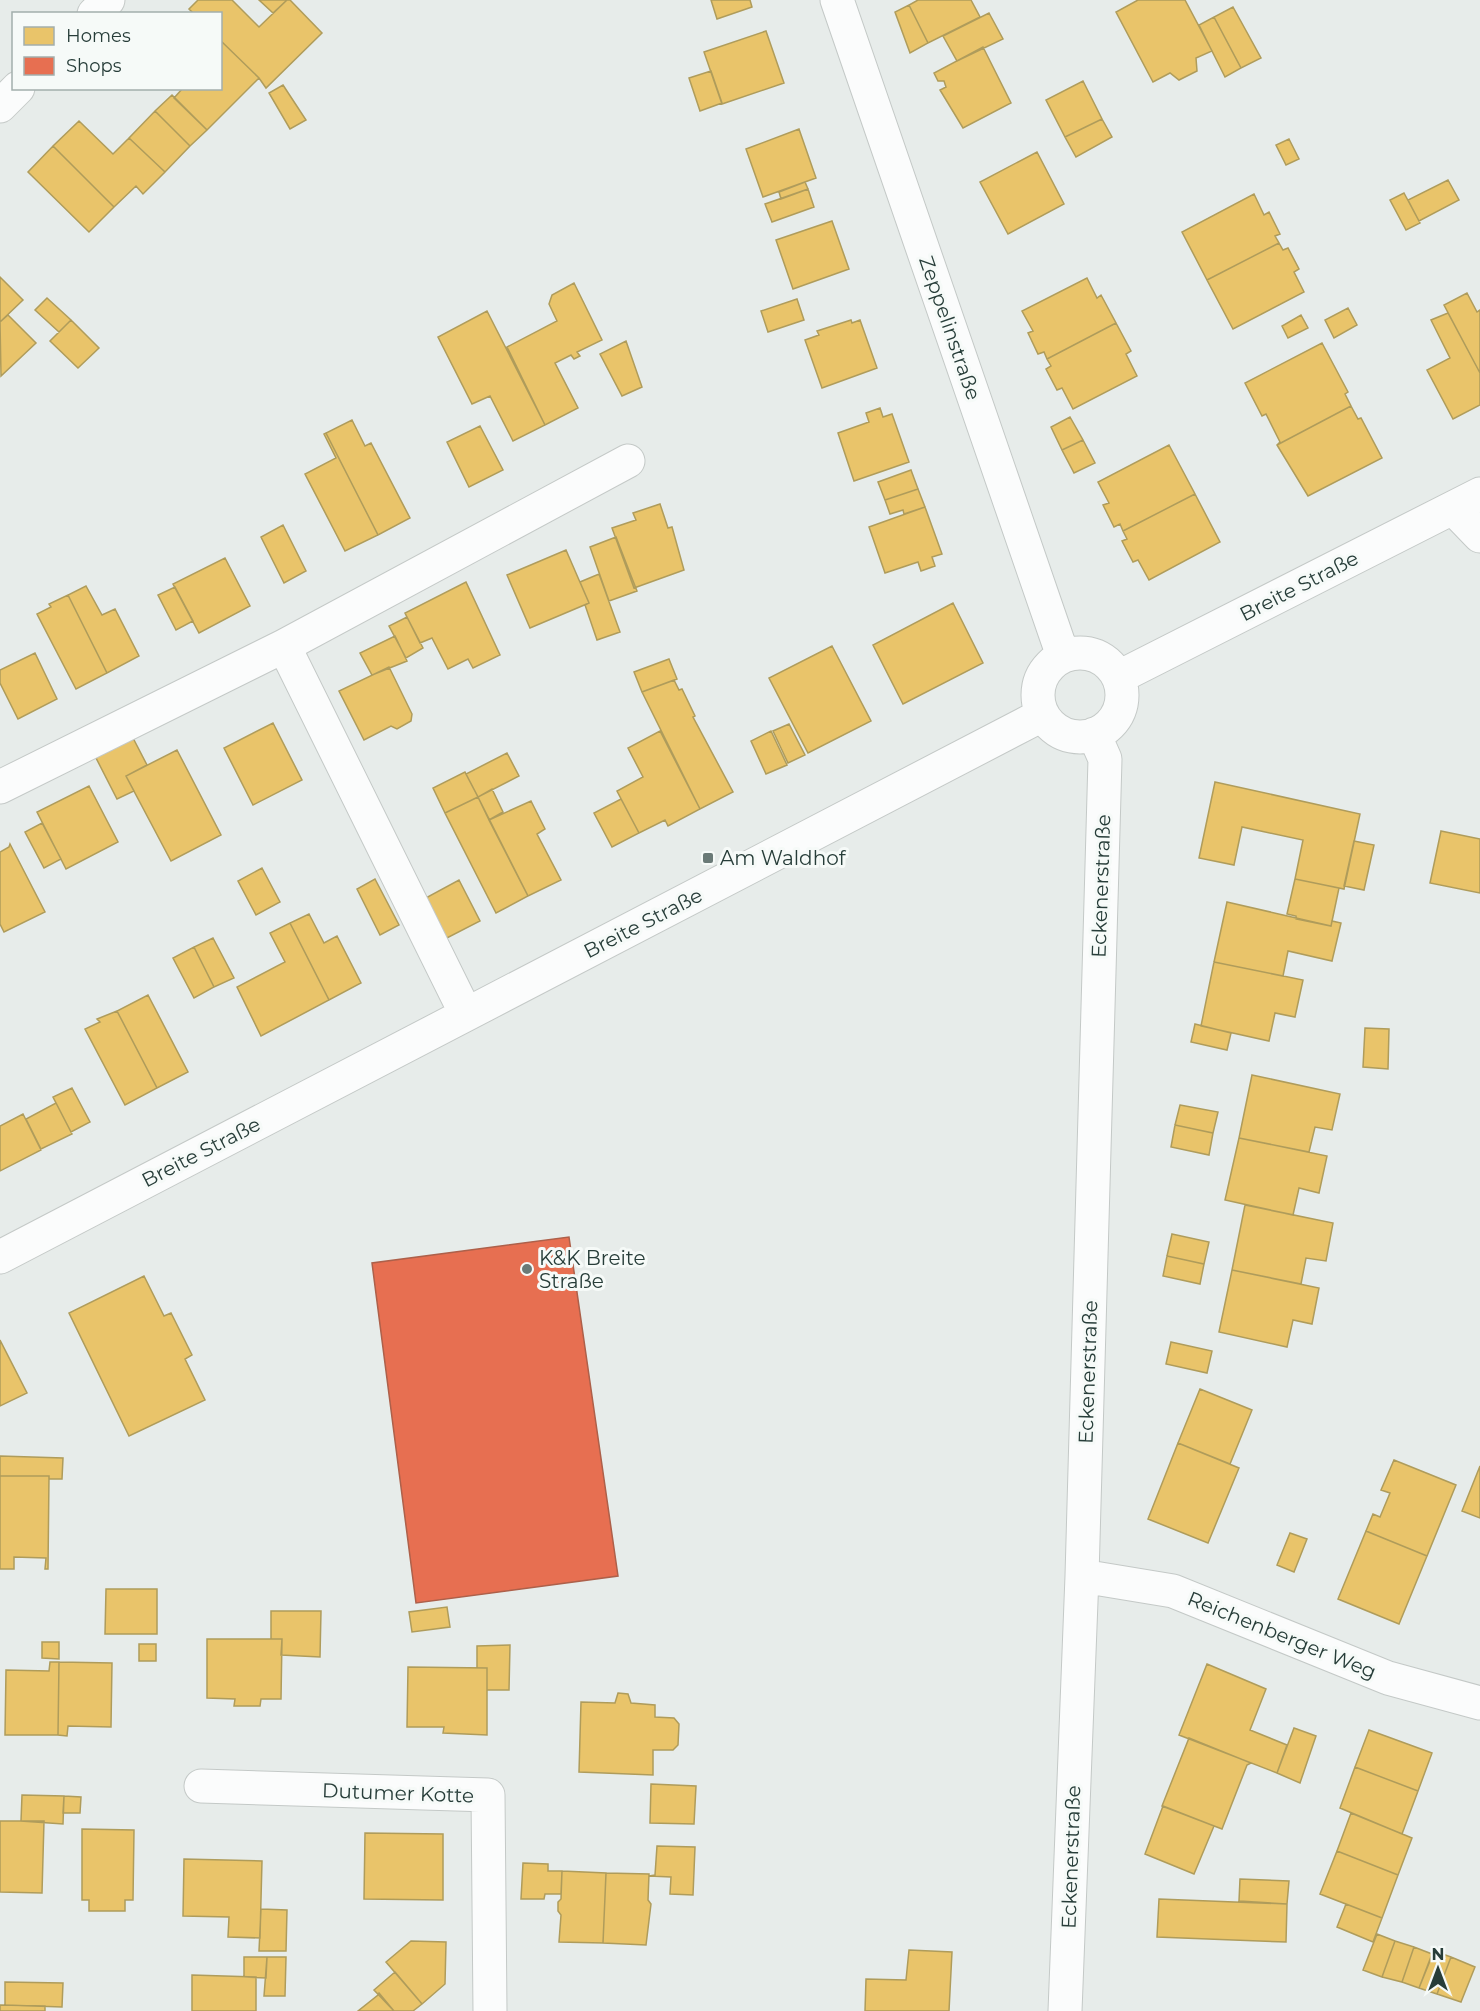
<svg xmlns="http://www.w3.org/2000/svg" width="1480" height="2011" font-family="Montserrat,sans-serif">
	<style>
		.homes { fill: #e9c46a; stroke: #af9c5b; stroke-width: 1.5 }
		.shops { fill: #e76f51; stroke: #ad604a; stroke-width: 1.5 }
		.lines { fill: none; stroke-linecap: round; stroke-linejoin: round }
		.minor-casing { stroke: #c4c9c7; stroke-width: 35 }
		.minor { stroke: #fbfcfc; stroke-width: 33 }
		.poi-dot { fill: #6a7a77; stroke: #f6faf8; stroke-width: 2 }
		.labels { text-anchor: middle; stroke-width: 6; stroke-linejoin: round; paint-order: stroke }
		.street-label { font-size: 20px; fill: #273d39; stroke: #f6faf8 }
		.poi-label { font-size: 20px; fill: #273d39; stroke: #f6faf8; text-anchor: start }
	</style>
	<rect width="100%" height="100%" fill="#e7ecea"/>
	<path class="homes" d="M198 0H232L259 27 287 0H290L322 33 266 88 259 78 220 40V14H194L189 9Z
		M259 0H287L273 13Z
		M711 0H750L752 7 717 19Z
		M918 0H971L980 17 928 43 909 5Z
		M1138 0H1185L1212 51 1196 58 1197 71 1179 80 1170 73 1153 82 1116 12Z
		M909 5 928 43 910 53 895 12Z
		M1233 7 1261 58 1241 68 1214 17Z
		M989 13 1003 39 957 61 943 36Z
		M1214 17 1241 68 1225 77 1199 25Z
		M766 31 784 83 722 104 704 52Z
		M220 40 259 78 207 130 174 98 183 88H220Z
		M983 47 1011 103 963 128 940 90 946 87 944 81H938L934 73Z
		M711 71 722 103 700 111 689 78Z
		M1083 81 1102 119 1065 137 1046 100Z
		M283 85 306 120 290 129 269 93Z
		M172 95 207 130 190 146 155 111Z
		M155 111 190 146 165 172 129 138Z
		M1102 119 1112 137 1076 157 1065 137Z
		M79 121 113 154 129 138 165 172 143 194 136 186 114 207 53 146Z
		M799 129 816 178 763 197 746 149Z
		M1289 139 1299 159 1286 165 1276 145Z
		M53 146 114 207 89 232 28 172Z
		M1037 152 1064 204 1008 234 980 182Z
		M1448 180 1459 200 1419 221 1408 200Z
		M805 182 808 189 781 199 779 192Z
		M808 189 814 207 772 222 765 204Z
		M1404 193 1420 223 1406 230 1390 200Z
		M1254 194 1264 215 1269 212 1280 234 1275 236 1279 243 1207 280 1182 232Z
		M832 221 849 269 793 289 776 240Z
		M1279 243 1283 250 1288 248 1299 269 1294 272 1304 292 1233 329 1207 280Z
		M0 277 23 300 0 322Z
		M1087 278 1097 298 1101 295 1116 323 1047 359 1044 352 1038 354 1028 333 1033 331 1022 311Z
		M574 283 602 340 577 352 580 356 574 359 571 355 555 363 578 408 545 425 507 347 557 321 549 304 552 295Z
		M1467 293 1477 312 1480 310V373L1444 305Z
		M47 298 71 320 59 332 35 310Z
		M797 299 804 320 768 332 761 311Z
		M1348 308 1357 325 1334 338 1325 320Z
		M487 311 545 425 513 441 490 396 472 404 438 337Z
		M1448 313 1480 373V405L1453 419 1427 370 1450 358 1431 320Z
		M8 315 36 343 1 376 0 322Z
		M1301 315 1308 328 1288 338 1282 326Z
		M71 320 99 348 78 368 50 341Z
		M851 320 852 323 860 320 877 368 822 388 805 340 819 335 817 331Z
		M1116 323 1131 351 1126 354 1137 376 1073 409 1062 388 1057 390 1046 369 1051 366 1047 359Z
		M626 341 642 387 622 396 600 354Z
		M1322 343 1348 392 1345 394 1351 406 1277 445 1280 442 1266 414 1262 416 1245 383Z
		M1351 406 1358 419 1361 418 1382 458 1308 496 1277 445Z
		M880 408 883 417 892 414 909 462 854 481 838 433 869 422 866 413Z
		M1070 417 1083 440 1062 450 1051 427Z
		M352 420 365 446 371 443 410 518 378 535 326 433Z
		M480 426 503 470 469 487 447 442Z
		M326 433 378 535 345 551 305 474 336 458 324 434Z
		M1083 440 1095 463 1074 473 1062 450Z
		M1169 445 1195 494 1123 531 1120 524 1114 527 1103 505 1109 503 1098 482Z
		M911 470 918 489 885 500 878 482Z
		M918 489 925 507 904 514 903 510 890 514 885 500Z
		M1195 494 1220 542 1149 580 1138 560 1133 562 1122 541 1127 539 1123 531Z
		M660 504 668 528 672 527 684 570 634 588 612 528 636 520 633 513Z
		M925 507 942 554 932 557 935 566 921 571 918 562 885 573 869 527Z
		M283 525 306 571 284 583 261 537Z
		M616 537 637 591 609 601 590 547Z
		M566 550 589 603 530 628 507 575Z
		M225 558 250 606 199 633 173 584Z
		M599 574 620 632 597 640 585 605 589 603 580 582Z
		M466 582 500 655 473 668 468 659 448 669 432 638 420 643 405 613Z
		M86 586 102 615 115 609 139 656 107 673 68 595Z
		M175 587 193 621 176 630 158 595Z
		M68 595 107 673 76 689 37 614 51 607 49 604Z
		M953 603 983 663 903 704 873 645Z
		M407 617 423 648 406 658 389 626Z
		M395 636 407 661 372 675 360 653Z
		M832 646 871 721 808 753 769 678Z
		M35 653 57 699 18 719 0 683V670Z
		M669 659 677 679 642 692 634 672Z
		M389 667 412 714 411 721 397 729 391 726 364 740 339 691Z
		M674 680 679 690 682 689 695 716 693 717 733 792 700 809 642 692Z
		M273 723 302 780 253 805 224 748Z
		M789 724 805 755 788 763 773 731Z
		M660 731 700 809 668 826 665 820 639 833 617 791 643 777 628 748Z
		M771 731 787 765 766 774 751 741Z
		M132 736 147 765 126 776 134 791 117 799 95 756Z
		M177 750 221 835 171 861 126 776Z
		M507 753 519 776 478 797 466 774Z
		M465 772 478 797 445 813 433 788Z
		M1215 782 1360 814 1344 889 1295 879 1303 840 1242 827 1234 865 1199 858Z
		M89 786 118 842 66 869 37 812Z
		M492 789 503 812 489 820 478 797Z
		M478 797 528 896 496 913 445 813Z
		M621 799 639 833 612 847 594 813Z
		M531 801 545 829 537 834 561 880 528 896 489 820Z
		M42 823 61 859 44 868 25 832Z
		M1441 831 1480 839V893L1430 883Z
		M1354 841 1374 845 1364 890 1344 886Z
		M10 844 45 912 4 932 0 924V852L9 847Z
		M262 868 280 902 256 915 238 881Z
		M375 879 399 925 380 935 357 889Z
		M1295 879 1339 888 1331 926 1296 919V916L1287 914Z
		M459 880 480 921 443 940 422 900Z
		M1227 902 1331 926 1332 921 1341 923 1332 961 1288 951 1283 976 1214 962Z
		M309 914 324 943 337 936 361 983 329 1000 290 923Z
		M290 923 329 1000 261 1036 237 987 285 962 270 933Z
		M213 938 234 978 214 987 194 947Z
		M194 947 214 987 194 998 173 958Z
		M1214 962 1303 980 1295 1017 1275 1013 1269 1041 1201 1026Z
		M148 995 188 1072 157 1088 117 1011Z
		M117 1011 157 1088 125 1105 85 1029 100 1022 97 1019Z
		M1195 1024 1231 1033 1227 1050 1191 1042Z
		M1365 1028 1389 1029 1388 1069 1363 1067Z
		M1252 1075 1340 1094 1332 1130 1315 1127 1309 1152 1239 1138Z
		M72 1088 90 1122 71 1132 53 1097Z
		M56 1103 72 1134 41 1149 26 1119Z
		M1180 1105 1218 1112 1213 1133 1175 1125Z
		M23 1114 41 1150 0 1171V1126Z
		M1175 1125 1213 1133 1209 1155 1171 1147Z
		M1239 1138 1327 1156 1319 1193 1299 1188 1293 1215 1225 1200Z
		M1245 1205 1333 1223 1326 1261 1306 1258 1301 1284 1232 1270Z
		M1172 1234 1209 1242 1204 1264 1167 1256Z
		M1167 1256 1204 1264 1200 1284 1163 1276Z
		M1232 1270 1319 1288 1312 1324 1293 1320 1287 1347 1219 1332Z
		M144 1276 164 1316 171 1313 192 1355 185 1359 205 1400 129 1436 69 1313Z
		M0 1340 27 1393 0 1406Z
		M1171 1342 1212 1351 1207 1373 1166 1364Z
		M1200 1389 1252 1410 1230 1464 1178 1443Z
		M1178 1443 1239 1468 1208 1543 1148 1519Z
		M0 1456 63 1458 62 1479H49V1476H0Z
		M1394 1460 1456 1485 1427 1556 1366 1531 1373 1514 1380 1517 1390 1493 1381 1490Z
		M1480 1466V1518L1462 1511Z
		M0 1476H49L48 1569H45L46 1558 14 1557V1569H0Z
		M1366 1531 1427 1556 1399 1624 1338 1599Z
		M1290 1533 1307 1539 1294 1572 1277 1565Z
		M106 1589H157V1634H105Z
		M447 1607 450 1627 412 1632 409 1612Z
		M271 1611H321L320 1657 281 1655 282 1639H271Z
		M207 1639H282L281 1699H261L260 1706H234L235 1699 207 1698Z
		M42 1642H59V1659L42 1658Z
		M139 1644H156V1661H139Z
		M510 1645 509 1690H487V1668H477V1646Z
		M50 1662H59L58 1735H5L6 1670 49 1671Z
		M59 1662 112 1663 111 1727 68 1726 67 1736 58 1735Z
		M1207 1664 1266 1689 1250 1730 1287 1745 1277 1773 1179 1735Z
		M408 1667 487 1668V1735L443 1733 444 1727H407Z
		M618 1693 628 1694 631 1703 655 1705V1717L674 1718 679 1724 678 1745 673 1750H653V1775L579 1772 581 1702 615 1703Z
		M1294 1728 1316 1736 1300 1783 1277 1773Z
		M1369 1730 1432 1753 1418 1791 1355 1767Z
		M1189 1738 1251 1763 1247 1765 1222 1829 1162 1806Z
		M1355 1767 1418 1791 1402 1834 1340 1808Z
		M651 1784 696 1786 694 1824 650 1823Z
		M22 1795 64 1796 63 1824 21 1821Z
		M64 1796 81 1797 80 1813H63Z
		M1163 1806 1214 1826 1194 1874 1145 1854Z
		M1351 1813 1412 1838 1398 1875 1337 1851Z
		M0 1821H44L42 1893 0 1892Z
		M82 1829 134 1830 133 1900H125V1911H89V1900H82Z
		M365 1833 443 1834V1900L364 1899Z
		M657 1846 695 1847 693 1895 670 1894 671 1877 649 1876 655 1875Z
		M1337 1851 1398 1875 1382 1918 1320 1894Z
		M184 1859 262 1861 260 1938 228 1937 229 1917 183 1916Z
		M523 1863 548 1864V1871H562L561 1894H545L544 1899H521Z
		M562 1871 606 1873 603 1943 559 1942 561 1915 558 1911V1902L561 1899Z
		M606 1873 649 1874 648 1900 651 1904 646 1945 603 1943Z
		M1240 1879 1289 1881 1287 1904 1239 1901Z
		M1159 1899 1287 1904 1286 1942 1157 1937Z
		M1346 1904 1382 1918 1373 1942 1337 1927Z
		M261 1909 287 1910 286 1951H259Z
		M1377 1934 1395 1941 1382 1977 1363 1970Z
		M411 1941 446 1942 445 1984 422 2004 386 1962Z
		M1395 1941 1414 1947 1402 1982 1382 1977Z
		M1414 1947 1432 1954 1419 1988 1402 1982Z
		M909 1950 952 1952 949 2011H865L866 1979 906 1980Z
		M1434 1951 1451 1957 1437 1994 1419 1988Z
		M244 1957H267L266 1978 244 1977Z
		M267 1957H286L285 1996H264Z
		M1451 1957 1475 1967 1461 2002 1437 1994Z
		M395 1972 422 2004 413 2011H394L374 1990Z
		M192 1975 256 1977V2011H192Z
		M5 1982 63 1983 62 2007 5 2005Z
		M379 1993 394 2011H358L378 1995Z
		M0 2005 45 2006V2011H0Z"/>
	<path class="shops" d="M569 1237 618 1576 416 1603 372 1263Z"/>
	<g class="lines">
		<g class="minor-casing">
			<path id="minor" d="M837 0 1063 656
				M94 14 108 0
				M0 106 18 88
				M1453 508 1480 536
				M284 646 466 1014
				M1038 695a42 42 0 1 1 84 0a42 42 0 1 1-84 0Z
				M1119 677 1480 494
				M0 787 284 646 628 461
				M0 1257 1042 715
				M1082 1576 1173 1591 1388 1678 1480 1703
				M201 1786 488 1795 490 2011
				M1065 2011 1082 1576 1105 759 1094 734"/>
		</g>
		<use href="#minor" class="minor"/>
	</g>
	<g class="poi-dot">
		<rect x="702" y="852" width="12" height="12" rx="3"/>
		<circle cx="527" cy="1269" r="6"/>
	</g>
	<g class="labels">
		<g class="street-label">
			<text transform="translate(950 328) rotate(71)" y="7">Zeppelinstraße</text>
			<text transform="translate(1299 586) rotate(-27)" y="7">Breite Straße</text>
			<text transform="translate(1101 886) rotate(-88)" y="7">Eckenerstraße</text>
			<text transform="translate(643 923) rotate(-27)" y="7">Breite Straße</text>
			<text transform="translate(201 1152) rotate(-27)" y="7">Breite Straße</text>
			<text transform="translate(1088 1372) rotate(-88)" y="7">Eckenerstraße</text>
			<text transform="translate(1282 1635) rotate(22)" y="7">Reichenberger Weg</text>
			<text transform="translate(398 1793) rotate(2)" y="7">Dutumer Kotte</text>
			<text transform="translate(1071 1857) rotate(-88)" y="7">Eckenerstraße</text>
		</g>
		<g class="poi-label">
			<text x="720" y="865">Am Waldhof</text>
			<text x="539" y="1265">K&amp;K Breite<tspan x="539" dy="23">Straße</tspan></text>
		</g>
	</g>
	<rect x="12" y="12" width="210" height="78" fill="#f6faf8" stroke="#a3aeac" stroke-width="1.5"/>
	<rect x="24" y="27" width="30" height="18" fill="#e9c46a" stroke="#a3aeac" stroke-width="1.5"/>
	<text x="66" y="42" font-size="18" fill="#273d39">Homes</text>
	<rect x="24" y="57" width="30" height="18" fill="#e76f51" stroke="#a3aeac" stroke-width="1.5"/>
	<text x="66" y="72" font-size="18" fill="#273d39">Shops</text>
	<g transform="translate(1438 1969)" stroke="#f6faf8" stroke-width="4.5" paint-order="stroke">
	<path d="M0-4.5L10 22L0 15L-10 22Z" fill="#273d39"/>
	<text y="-9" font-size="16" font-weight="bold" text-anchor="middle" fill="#273d39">N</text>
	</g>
</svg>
